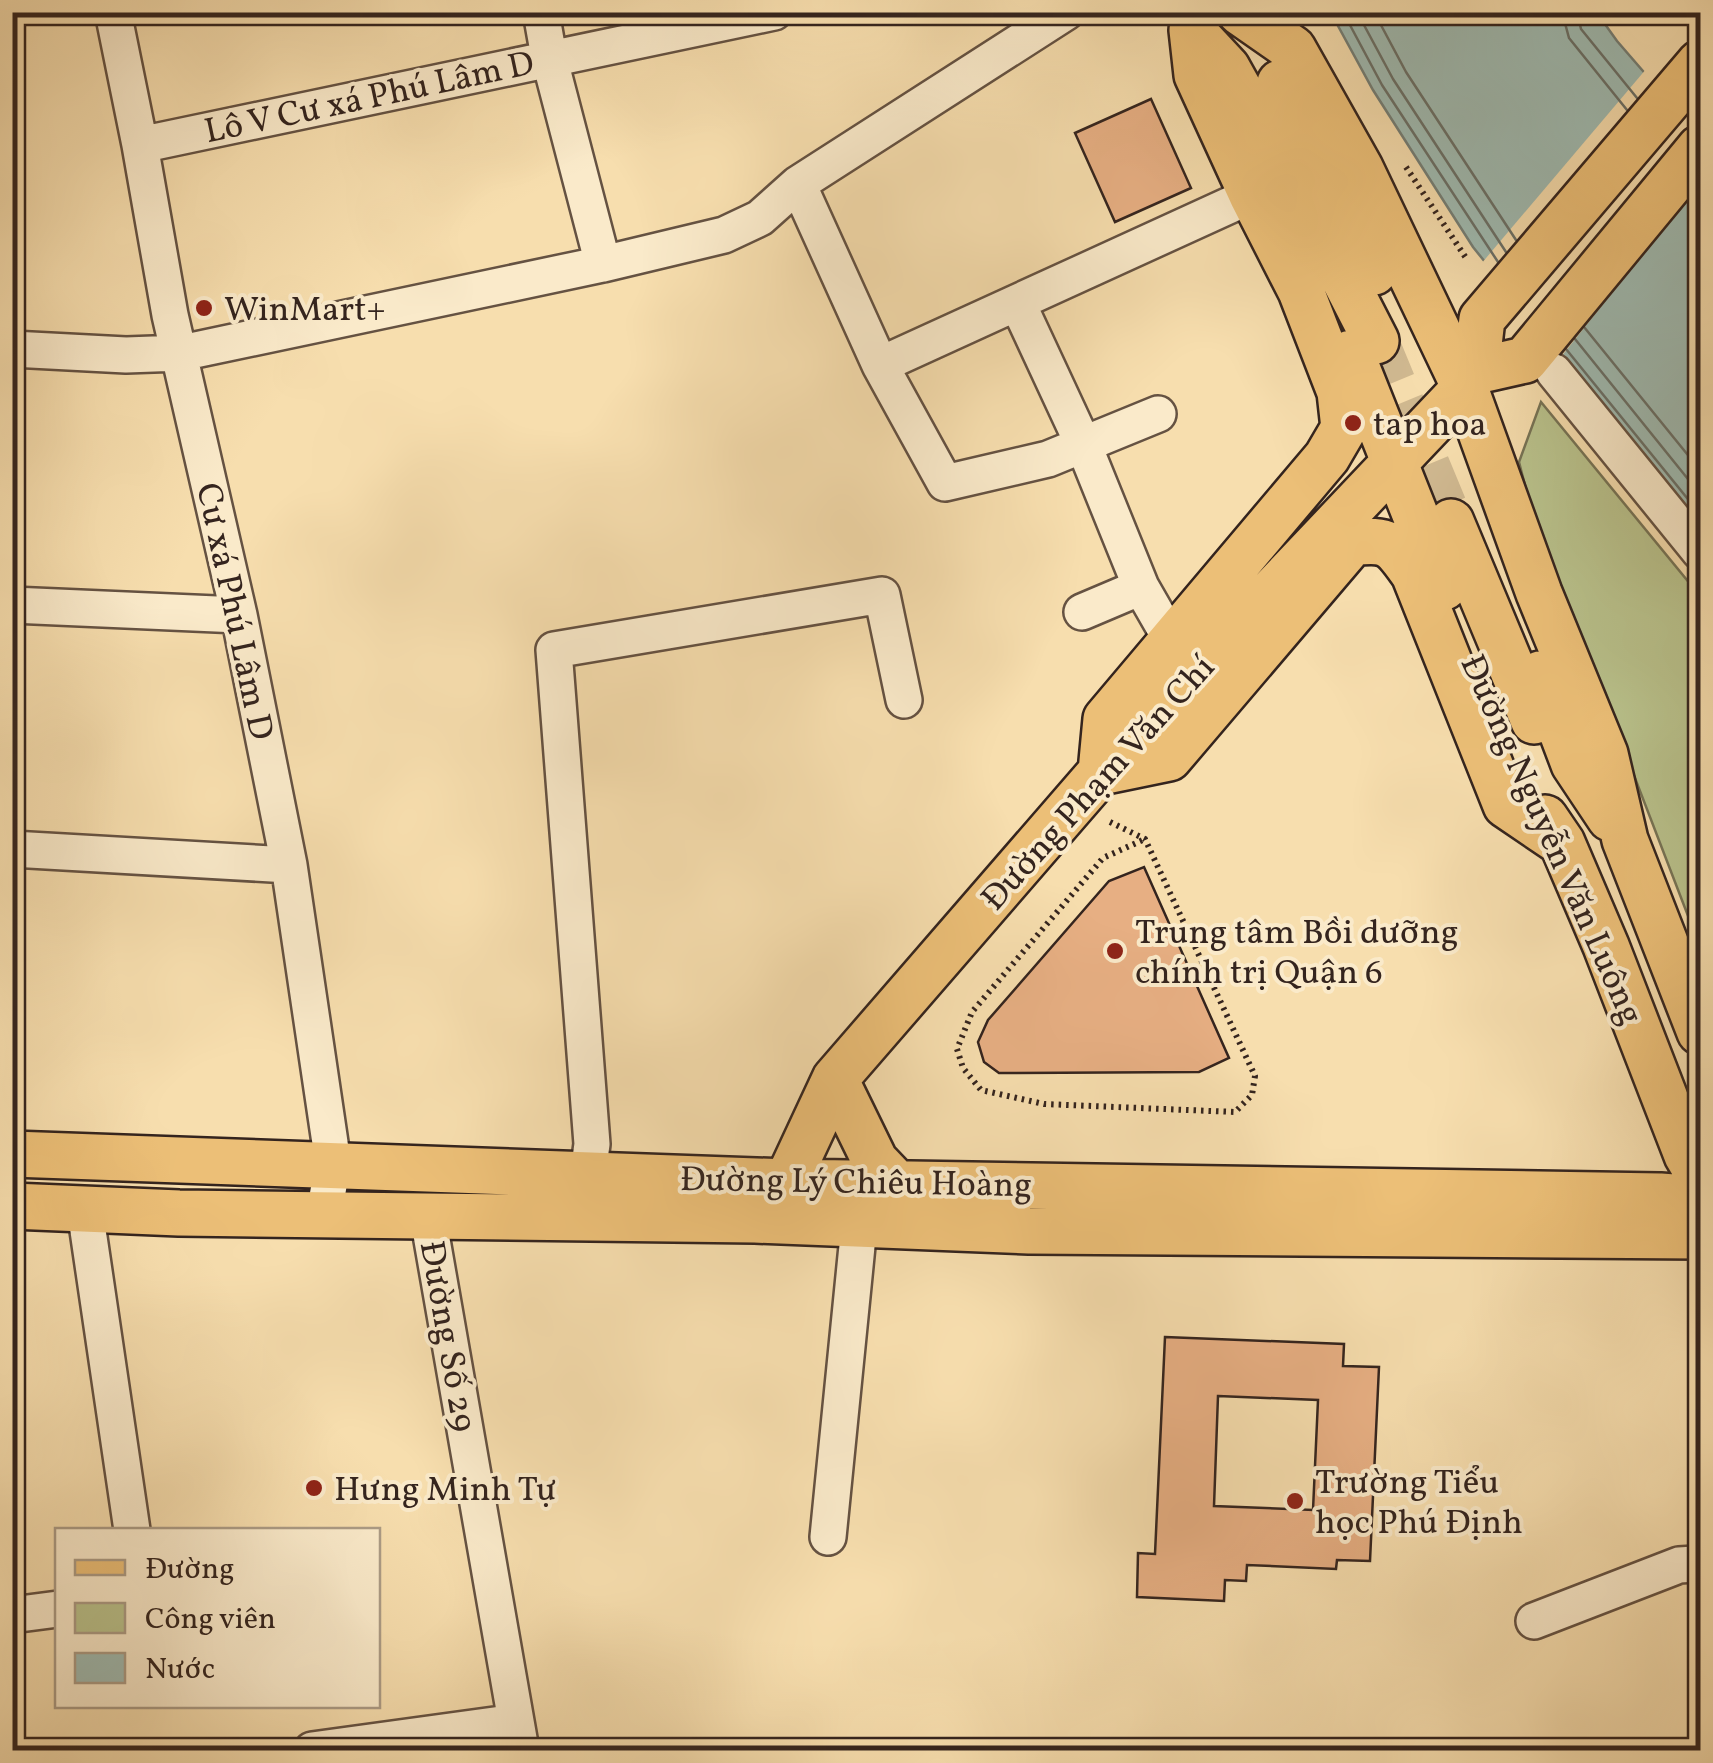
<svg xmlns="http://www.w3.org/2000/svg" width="1713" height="1763" font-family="Vollkorn,serif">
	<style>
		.green { fill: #b9c28c; stroke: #767355; stroke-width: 2.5 }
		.water { fill: #9fbbb2; stroke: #747f77; stroke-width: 2.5 }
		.pier { fill: #f7deae }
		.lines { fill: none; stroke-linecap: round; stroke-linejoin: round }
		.shore { stroke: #6a7068; stroke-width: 2.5 }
		.building { fill: #e7af83; stroke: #34241e; stroke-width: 2.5; fill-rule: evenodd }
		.major-tunnel { stroke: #d0b991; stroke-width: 45; stroke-dasharray: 45 22; stroke-linecap: butt }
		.minor-casing { stroke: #655242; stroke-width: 40 }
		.major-casing { stroke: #34241e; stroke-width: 50 }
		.path { stroke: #34241e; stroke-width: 6; stroke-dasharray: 2.5 5; stroke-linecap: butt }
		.minor { stroke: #faeaca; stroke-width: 35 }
		.major { stroke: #ecbf77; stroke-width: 45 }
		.poi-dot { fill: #8f2418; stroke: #faeaca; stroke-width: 4 }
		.labels { text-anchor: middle; stroke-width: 8; stroke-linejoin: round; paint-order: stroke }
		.street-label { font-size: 35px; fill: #34241e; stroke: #faeaca }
		.poi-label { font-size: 35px; fill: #34241e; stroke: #faeaca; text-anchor: start }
	</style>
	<rect width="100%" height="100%" fill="#f7deae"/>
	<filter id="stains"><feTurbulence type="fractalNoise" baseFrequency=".002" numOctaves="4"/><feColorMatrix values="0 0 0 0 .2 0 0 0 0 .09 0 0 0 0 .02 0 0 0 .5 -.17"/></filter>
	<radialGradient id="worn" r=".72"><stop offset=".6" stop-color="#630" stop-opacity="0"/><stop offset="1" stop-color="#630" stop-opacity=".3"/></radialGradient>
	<path class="green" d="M1541 402 1700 596V947L1530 505 1519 462Z"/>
	<path class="water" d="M1331 13H1597L1617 41 1700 137V530L1473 247 1373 90Z"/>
	<path class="pier" d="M1647 68 1700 130V182L1557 362 1481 264Z"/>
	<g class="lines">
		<path class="shore" d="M1343 12 1382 85 1498 262
			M1357 12 1393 79 1506 252
			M1374 12 1406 72 1516 240
			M1562 12 1569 38 1627 110
			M1577 12 1581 29 1637 98
			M1584 327 1700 470
			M1575 339 1700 494
			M1566 349 1700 514"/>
	</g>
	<path class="building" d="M1151 99 1191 188 1115 222 1075 133Z
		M1144 867 1229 1058 1199 1072 999 1073 984 1062 978 1042 988 1020 1109 881Z
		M1165 1337 1344 1344 1343 1366 1379 1367 1370 1561 1337 1560 1336 1569 1247 1565 1246 1581 1225 1580 1224 1601 1137 1597 1138 1553 1155 1554ZM1218 1396 1318 1400 1313 1510 1214 1506Z"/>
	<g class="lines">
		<path class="major-tunnel" d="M1376 341 1445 508"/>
		<g class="minor-casing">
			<path id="minor" d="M113 12 140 145 170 315 239 615 289 865 333 1163 324 1214
				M541 12 549 57 603 264
				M140 145 774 12
				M798 184 880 365
				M1018 304 1084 446 1141 587 1172 641
				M12 349 126 355 181 353 603 264 724 235 760 218 798 184 1066 12
				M1554 372 1700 552
				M1158 414 1048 459 945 483 880 365 1252 195
				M12 605 239 615
				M1082 612 1141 587
				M12 849 289 865
				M588 1174 592 1144 554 650 882 595 904 700
				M85 1210 132 1530
				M428 1217 521 1750
				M828 1537 859 1226
				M12 1615 58 1609
				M1534 1621 1679 1565 1695 1564 1700 1568
				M312 1750 516 1722"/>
		</g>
		<g class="major-casing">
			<path id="major" d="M1240 12 1293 49 1360 168 1465 388 1539 593 1605 754 1625 840 1700 1032
				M1192 30 1197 75 1252 195 1301 291 1340 392 1344 428 1327 457 1106 719 1101 772 1169 758 1352 543C1389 538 1393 544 1414 574L1506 805 1562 843
				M1200 39 1227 68 1333 257 1376 341
				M1280 83 1374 272
				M1351 353 1444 587
				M1476 371 1525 360 1700 148
				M1451 522 1534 721
				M1540 674 1574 764 1610 818
				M1545 818 1562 843 1606 946 1687 1155 1700 1177
				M835 1079 875 1161 896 1183
				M12 1154 787 1182 1660 1196 1700 1199
				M769 1203 787 1182 835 1079 1101 772 1465 388 1476 371 1482 319 1700 63
				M12 1206 179 1213 755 1220 1029 1231 1700 1236"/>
		</g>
		<path class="path" d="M1406 167 1466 258
			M1110 822 1145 839 1255 1076 1252 1095 1235 1112 1044 1104 981 1090 963 1068 957 1049 972 1012 1103 858 1145 839"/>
		<use href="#minor" class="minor"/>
		<use href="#major" class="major"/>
	</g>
	<g class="poi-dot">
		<circle cx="204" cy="308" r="10"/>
		<circle cx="1353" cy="423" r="10"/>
		<circle cx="1115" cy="951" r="10"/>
		<circle cx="314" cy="1488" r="10"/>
		<circle cx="1295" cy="1501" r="10"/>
	</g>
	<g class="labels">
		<g class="street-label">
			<text transform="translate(369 96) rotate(-12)" y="12">Lô V Cư xá Phú Lâm D</text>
			<text transform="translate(236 611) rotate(78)" y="12">Cư xá Phú Lâm D</text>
			<text transform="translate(1097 782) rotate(-48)" y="12">Đường Phạm Văn Chí</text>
			<text transform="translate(1553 839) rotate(66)" y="12">Đường Nguyễn Văn Luông</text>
			<text transform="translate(856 1181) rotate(1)" y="12">Đường Lý Chiêu Hoàng</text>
			<text transform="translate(449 1336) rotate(80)" y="12">Đường Số 29</text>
		</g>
		<g class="poi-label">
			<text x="224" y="320">WinMart+</text>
			<text x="1373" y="435">tap hoa</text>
			<text x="1135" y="943">Trung tâm Bồi dưỡng<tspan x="1135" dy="40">chính trị Quận 6</tspan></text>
			<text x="1315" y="1493">Trường Tiểu<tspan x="1315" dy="40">học Phú Định</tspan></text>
			<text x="334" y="1500">Hưng Minh Tự</text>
		</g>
	</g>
	<rect width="1713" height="1763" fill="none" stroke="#f7deae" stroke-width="50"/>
	<rect x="15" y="15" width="1683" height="1733" fill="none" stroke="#34241e" stroke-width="5"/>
	<rect x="25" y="25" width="1663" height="1713" fill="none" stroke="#34241e" stroke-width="2.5"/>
	<rect x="55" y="1528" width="325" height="180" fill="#faeaca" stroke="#ab9b85" stroke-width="2.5"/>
	<rect x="75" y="1560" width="50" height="15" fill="#ecbf77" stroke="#ab9b85" stroke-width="2.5"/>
	<text x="145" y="1578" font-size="30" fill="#34241e">Đường</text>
	<rect x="75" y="1603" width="50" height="30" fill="#b9c28c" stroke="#ab9b85" stroke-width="2.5"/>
	<text x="145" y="1628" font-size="30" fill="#34241e">Công viên</text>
	<rect x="75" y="1653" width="50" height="30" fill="#9fbbb2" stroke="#ab9b85" stroke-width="2.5"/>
	<text x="145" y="1678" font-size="30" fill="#34241e">Nước</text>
	<rect width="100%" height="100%" filter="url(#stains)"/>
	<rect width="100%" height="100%" fill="url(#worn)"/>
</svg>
